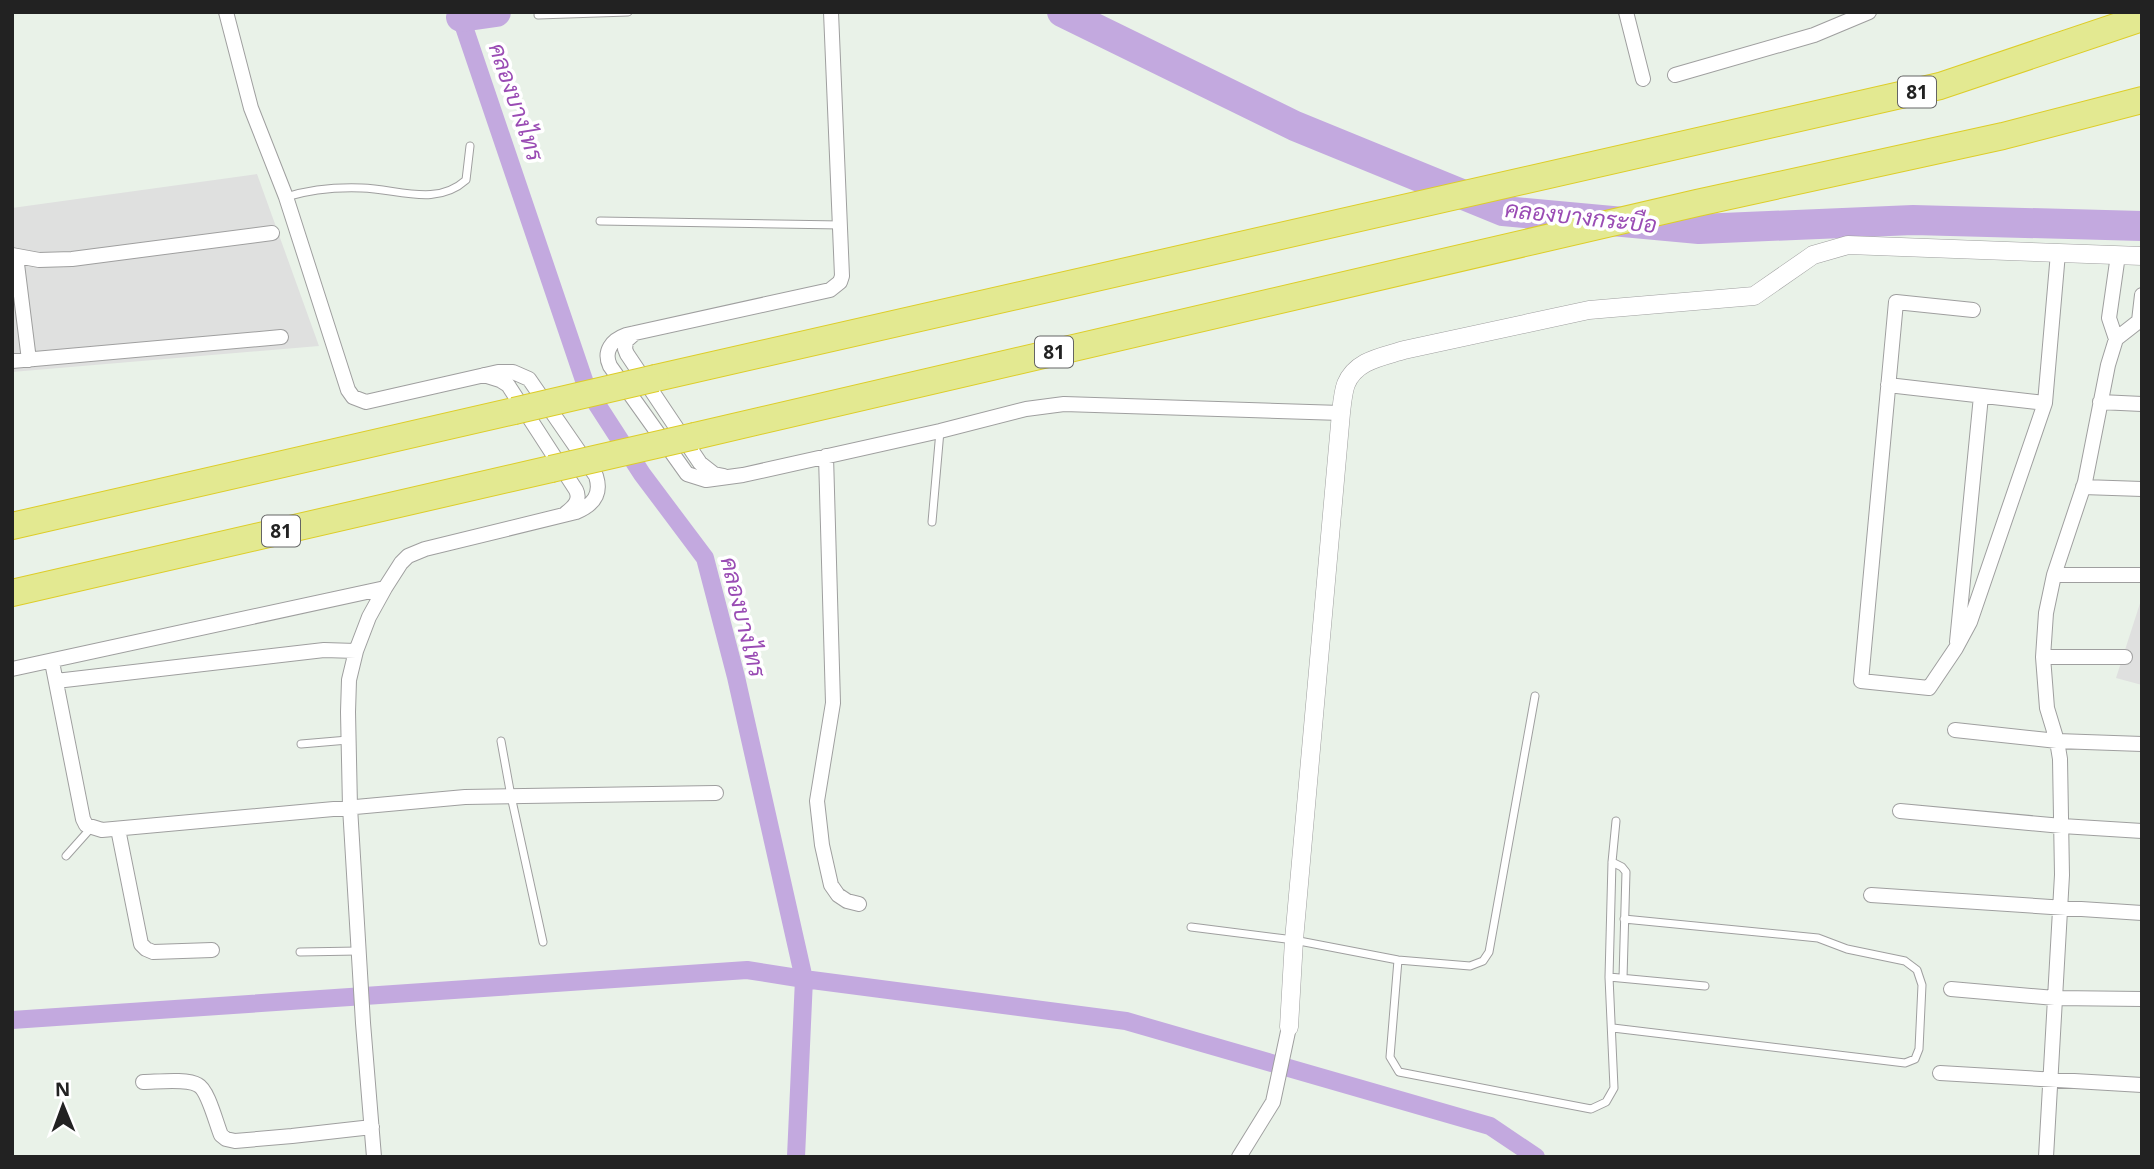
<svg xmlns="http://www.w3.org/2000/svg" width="2154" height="1169" font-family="'Open Sans',Sarabun,sans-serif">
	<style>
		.residential { fill: #dfe0df }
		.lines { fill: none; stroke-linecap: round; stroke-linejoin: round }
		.canal { stroke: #c3a9df; stroke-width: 18 }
		.river { stroke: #c3a9df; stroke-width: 30 }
		.service-casing { stroke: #9f9f9f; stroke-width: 9 }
		.minor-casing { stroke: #9f9f9f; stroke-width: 16 }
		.tertiary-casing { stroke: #9f9f9f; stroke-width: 19 }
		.motorway-casing { stroke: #ddcd28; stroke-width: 28 }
		.service { stroke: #fff; stroke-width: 7 }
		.minor { stroke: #fff; stroke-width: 14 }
		.tertiary { stroke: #fff; stroke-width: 18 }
		.motorway { stroke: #e3e991; stroke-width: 26 }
		.motorway-bridge-casing { stroke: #ddcd28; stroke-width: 28; stroke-linecap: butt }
		.motorway-bridge { stroke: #e3e991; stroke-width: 26 }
		.labels { text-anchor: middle; stroke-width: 7; stroke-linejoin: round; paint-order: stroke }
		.shield { fill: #fff; stroke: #646464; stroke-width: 2 }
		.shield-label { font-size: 19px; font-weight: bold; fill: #222 }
		.water-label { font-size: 23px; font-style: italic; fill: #9a4cb4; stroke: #fff }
	</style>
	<rect width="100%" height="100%" fill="#e9f2e8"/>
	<path class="residential" d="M257 174 319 346 12 372V208Z
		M2142 597V685L2116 678Z"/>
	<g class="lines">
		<path class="canal" d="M459 12 587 389 642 474 705 558 736 677 804 979 796 1157
			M12 1020 747 970 804 979 1126 1021 1490 1126 1536 1157"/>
		<path class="river" d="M1062 12 1295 126 1503 211 1699 229 1913 220 2142 226
			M461 17 496 12"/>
		<g class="service-casing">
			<path id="service" d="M538 15 628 12
				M286 197C312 189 335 187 362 188 398 189 436 207 466 180L470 146
				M600 221 841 225
				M932 522 940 431
				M501 741 511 796 543 942
				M301 744 348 740
				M66 856 91 828
				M1612 862 1622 867 1626 872 1623 978
				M1191 927 1294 940 1398 960 1470 966 1483 961 1489 952 1535 696
				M300 952 358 951
				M1398 960 1390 1057 1399 1072 1591 1109 1606 1102 1614 1088 1609 977 1612 862 1616 821
				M1609 977 1705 986
				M1613 1028 1905 1063 1915 1059 1919 1049 1922 985 1917 970 1905 961 1847 949 1818 938 1624 919"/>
		</g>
		<g class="minor-casing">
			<path id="minor" d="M226 12 251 108 286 197 348 390 353 397 366 402 498 372H513L529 379 596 476C602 495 593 505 576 512L425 549 408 556 401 563 385 588 369 617 356 651 349 680 348 712 350 807 363 1023 374 1157
				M831 12 842 276 840 282 830 290 626 335C612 340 603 351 610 366L687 474 706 480 743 475 940 431 1026 409 1064 404 1341 413
				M1626 12 1643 79
				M1675 75 1814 35 1869 12
				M12 255 39 260 72 259 272 233
				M16 256 29 360
				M1973 310 1896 302 1861 681 1929 688 1956 648 1970 622 2045 403 2058 253
				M635 333 626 341 625 349 627 354 700 463 714 474 724 476
				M2116 339 2139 321 2142 295
				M12 361 281 337
				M484 375 500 380 508 385 576 490C581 500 574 507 566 513
				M1888 385 2045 403
				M2100 402 2142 404
				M826 456 833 703 817 801 822 845 831 885 838 895 847 901 859 904
				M2083 487 2142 489
				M2054 575H2142
				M1957 642 1981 396
				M2043 657H2125
				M52 662 83 819 86 825 102 830 465 797 716 793
				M12 669 385 588
				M56 681 324 650 356 651
				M1955 730 2057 741 2142 744
				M1900 811 2062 826 2142 831
				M118 829 141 944 146 949 153 952 212 950
				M1871 895 2142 913
				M1951 989 2055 998 2142 999
				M1940 1073 2142 1085
				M143 1082C156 1082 187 1078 198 1085 208 1090 216 1123 221 1135L226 1139 235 1141 292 1136 372 1127
				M1239 1157 1273 1102 1289 1027
				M2046 1157 2062 875 2060 759 2057 741 2047 708 2043 657 2046 613 2054 575 2085 482 2108 365 2116 339 2109 318 2118 255"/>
		</g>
		<g class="tertiary-casing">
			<path id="tertiary" d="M1289 1027 1294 940 1341 413C1342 404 1343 392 1346 384 1356 360 1382 357 1404 350L1589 310 1754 296 1813 255 1848 245 2142 256"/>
		</g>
		<g class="motorway-casing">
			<path id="motorway" d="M656 378 1940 86 2142 18
				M695 436 1697 203 2003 136 2142 100
				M12 526 514 411
				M12 593 551 469"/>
		</g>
		<use href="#service" class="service"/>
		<use href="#minor" class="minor"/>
		<use href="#tertiary" class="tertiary"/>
		<use href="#motorway" class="motorway"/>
		<g class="motorway-bridge-casing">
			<path id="motorway-bridge" d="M514 411 656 378
				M551 469 695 436"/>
		</g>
		<use href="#motorway-bridge" class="motorway-bridge"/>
	</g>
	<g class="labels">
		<g class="shield">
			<rect x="1898" y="76.5" width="38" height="31" rx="5"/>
			<rect x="1035" y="336.5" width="38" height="31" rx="5"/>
			<rect x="262" y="515.5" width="38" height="31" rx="5"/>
		</g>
		<g class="shield-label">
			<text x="1917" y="99">81</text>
			<text x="1054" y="359">81</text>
			<text x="281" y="538">81</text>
		</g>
		<g class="water-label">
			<text transform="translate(516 102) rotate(71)" y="8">คลองบางไทร</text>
			<text transform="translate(1581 217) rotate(6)" y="8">คลองบางกระบือ</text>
			<text transform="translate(743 617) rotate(76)" y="8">คลองบางไทร</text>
		</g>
	</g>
	<rect width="2154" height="1169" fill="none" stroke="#222222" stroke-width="28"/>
	<g transform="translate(63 1106) rotate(359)" stroke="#ffffff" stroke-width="5" paint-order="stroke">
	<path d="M0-5L12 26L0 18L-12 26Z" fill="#222222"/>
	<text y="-10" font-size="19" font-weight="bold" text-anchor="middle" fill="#222222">N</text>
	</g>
</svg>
